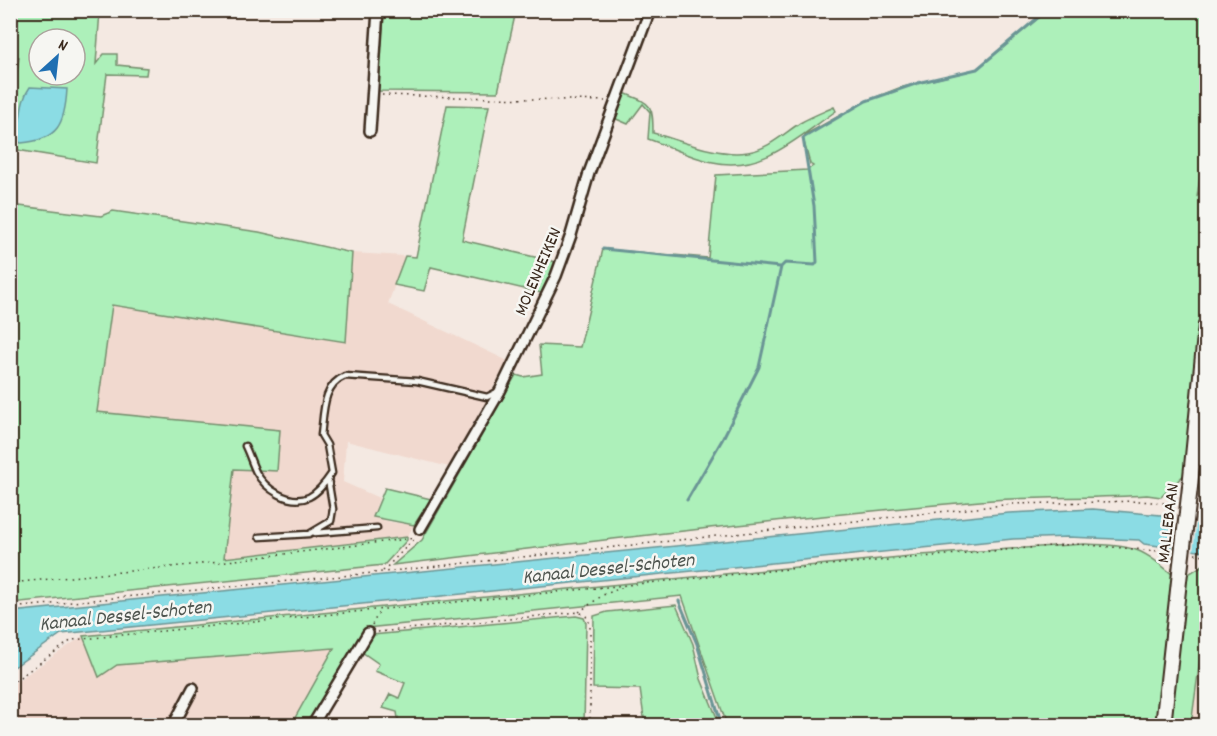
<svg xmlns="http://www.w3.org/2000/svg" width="1217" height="736" font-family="Dekko,sans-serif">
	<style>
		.built { fill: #f1d9cf }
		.green { fill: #adf0ba; stroke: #748d6c; stroke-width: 1.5; fill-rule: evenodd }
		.water { fill: #8bdce4; stroke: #6b9595; stroke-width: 1.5 }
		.pier { fill: #f4e9e2 }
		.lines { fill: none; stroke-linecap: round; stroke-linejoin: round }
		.stream { stroke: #6b9595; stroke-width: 3 }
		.service-casing { stroke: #3b2a1e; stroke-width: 9 }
		.minor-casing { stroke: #3b2a1e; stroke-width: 14 }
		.secondary-casing { stroke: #3b2a1e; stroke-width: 18 }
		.path { stroke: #3b2a1e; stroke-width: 1.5; stroke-dasharray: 1.5 4.5; stroke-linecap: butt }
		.service { stroke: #f6f6f2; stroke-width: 4.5 }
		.minor { stroke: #f6f6f2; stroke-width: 9 }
		.secondary { stroke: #f6f6f2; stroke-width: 14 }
		.secondary-bridge-casing { stroke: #3b2a1e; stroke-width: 18; stroke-linecap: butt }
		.secondary-bridge { stroke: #f6f6f2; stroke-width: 14 }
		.labels { text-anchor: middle; stroke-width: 5; stroke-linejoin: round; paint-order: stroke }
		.street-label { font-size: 18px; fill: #3b2a1e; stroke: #f6f6f2 }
		.water-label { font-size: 20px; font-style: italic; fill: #4f5650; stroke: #f6f6f2 }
	</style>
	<rect width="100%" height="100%" fill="#f4e9e2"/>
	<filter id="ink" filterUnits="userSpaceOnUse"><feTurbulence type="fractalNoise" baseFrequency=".0167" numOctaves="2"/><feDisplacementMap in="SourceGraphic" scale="12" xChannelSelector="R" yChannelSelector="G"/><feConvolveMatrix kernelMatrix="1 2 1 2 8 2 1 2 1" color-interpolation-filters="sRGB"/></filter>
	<g filter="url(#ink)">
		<path class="built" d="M352 253 405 256 388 304 508 361 449 467 346 441 343 482 379 498 373 517 391 522 414 525 407 537 224 558 234 469 97 412 112 305 345 342Z
			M1206 616V725L1191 726 1199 672Z
			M83 636 100 676 117 665 334 648 291 725 11 726V685Z"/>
		<path class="green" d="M10 11H100L96 64 104 54H117V65L147 68 146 75 107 74 96 163 11 149V97H14L19 57 11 56ZM39 39H75V75H39Z
			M384 11H516L498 92 378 91Z
			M1047 11H1206V138L1197 197 1206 180V492L1191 468 1161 497 1147 495C1091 499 1035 496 980 501 784 518 588 542 393 565L422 540 516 375 523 377 542 374 539 345 580 347 603 249 708 258 716 175 807 170 813 166 810 164 803 138 806 134 866 101 899 88 977 69Z
			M624 93C651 104 653 103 653 133 682 141 718 157 748 152 768 149 783 134 800 123 810 117 823 112 834 107L836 111C798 137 763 173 713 162 691 158 669 146 648 139L650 112 643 104 628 124 614 118Z
			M447 105 489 106 462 240 556 262 541 293 431 267 424 291 394 285 405 256 416 257Z
			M11 205 101 216 113 211 259 232 352 253 346 342 112 305 97 412 280 430 277 471 234 469 224 558 407 537V540L384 565 11 603Z
			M385 488 431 499 414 525 373 517Z
			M1084 544C1136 546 1139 546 1179 580L1206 563V616L1191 725H727L682 596 366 628 308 725H291L334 648 117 665 99 677 83 636 921 555Z
			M676 605 693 644 701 679 720 725H645L640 689 593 688 594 616 607 612Z
			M576 616 584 618 586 623 584 725H399L397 712 383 708 390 694 399 698 405 683 375 671 379 664 362 652 372 635Z"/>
		<path class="water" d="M30 87 67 89C65 124 58 140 21 143L15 139C22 122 19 102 30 87Z
			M1093 509 1206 519V552L1144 544 1139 540 1068 537 1013 539 61 634 11 669V612L1009 513Z"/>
		<path class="pier" d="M1176 513 1197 515 1193 553 1172 550Z"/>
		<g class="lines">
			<path class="stream" d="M603 249 780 267
				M687 500 722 440 759 367 781 267 785 263 815 265 817 262 814 206 803 138 866 101 921 82 977 69 1047 10
				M679 601 697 644 722 726"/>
			<g class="service-casing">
				<path id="service" d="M245 446C249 454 252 464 256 472 265 489 290 506 309 497 319 492 326 482 332 473L327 445 321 435C324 414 322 385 345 376L417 381 487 397 497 392
					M315 533 377 528
					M259 537 309 534 331 521 333 509 328 479"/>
			</g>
			<g class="minor-casing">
				<path id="minor" d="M370 131 378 10
					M420 529 500 391 556 276 571 235 589 173 650 10
					M173 726 193 688
					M312 726 368 633"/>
			</g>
			<g class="secondary-casing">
				<path id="secondary" d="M1190 487 1206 325
					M1163 726 1180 572"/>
			</g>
			<path class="path" d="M382 95 605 101
				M1198 507H1206
				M1195 554 1206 555
				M383 571 415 538
				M10 583 211 563 415 538
				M10 608 383 572 1013 504 1140 501 1176 504
				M579 612 603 595 626 586
				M372 625 380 610
				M378 632 579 612 586 616 590 624V726
				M10 684 72 640 829 565 1075 544 1170 552"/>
			<use href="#service" class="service"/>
			<use href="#minor" class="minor"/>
			<use href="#secondary" class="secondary"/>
			<g class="secondary-bridge-casing">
				<path id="secondary-bridge" d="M1180 572 1190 487"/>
			</g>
			<use href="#secondary-bridge" class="secondary-bridge"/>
		</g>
	</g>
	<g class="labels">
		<g class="street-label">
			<text transform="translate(537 271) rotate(-67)" y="6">MOLENHEIKEN</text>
			<text transform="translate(1167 523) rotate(-83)" y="6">MALLEBAAN</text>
		</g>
		<g class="water-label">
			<text transform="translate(608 567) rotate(-6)" y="7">Kanaal Dessel-Schoten</text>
			<text transform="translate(125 614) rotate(-6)" y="7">Kanaal Dessel-Schoten</text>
		</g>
	</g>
	<rect width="1217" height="736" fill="none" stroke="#f6f6f2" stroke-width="36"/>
	<rect x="18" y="18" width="1181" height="700" fill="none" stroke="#3b2a1e" stroke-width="2" filter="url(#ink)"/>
	<g transform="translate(57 57) rotate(27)"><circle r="28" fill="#f6f6f2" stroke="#aba49d" stroke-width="1.5"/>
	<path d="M0-4.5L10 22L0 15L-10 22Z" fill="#1f6fb2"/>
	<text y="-9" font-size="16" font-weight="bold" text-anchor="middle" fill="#3b2a1e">N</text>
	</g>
</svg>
